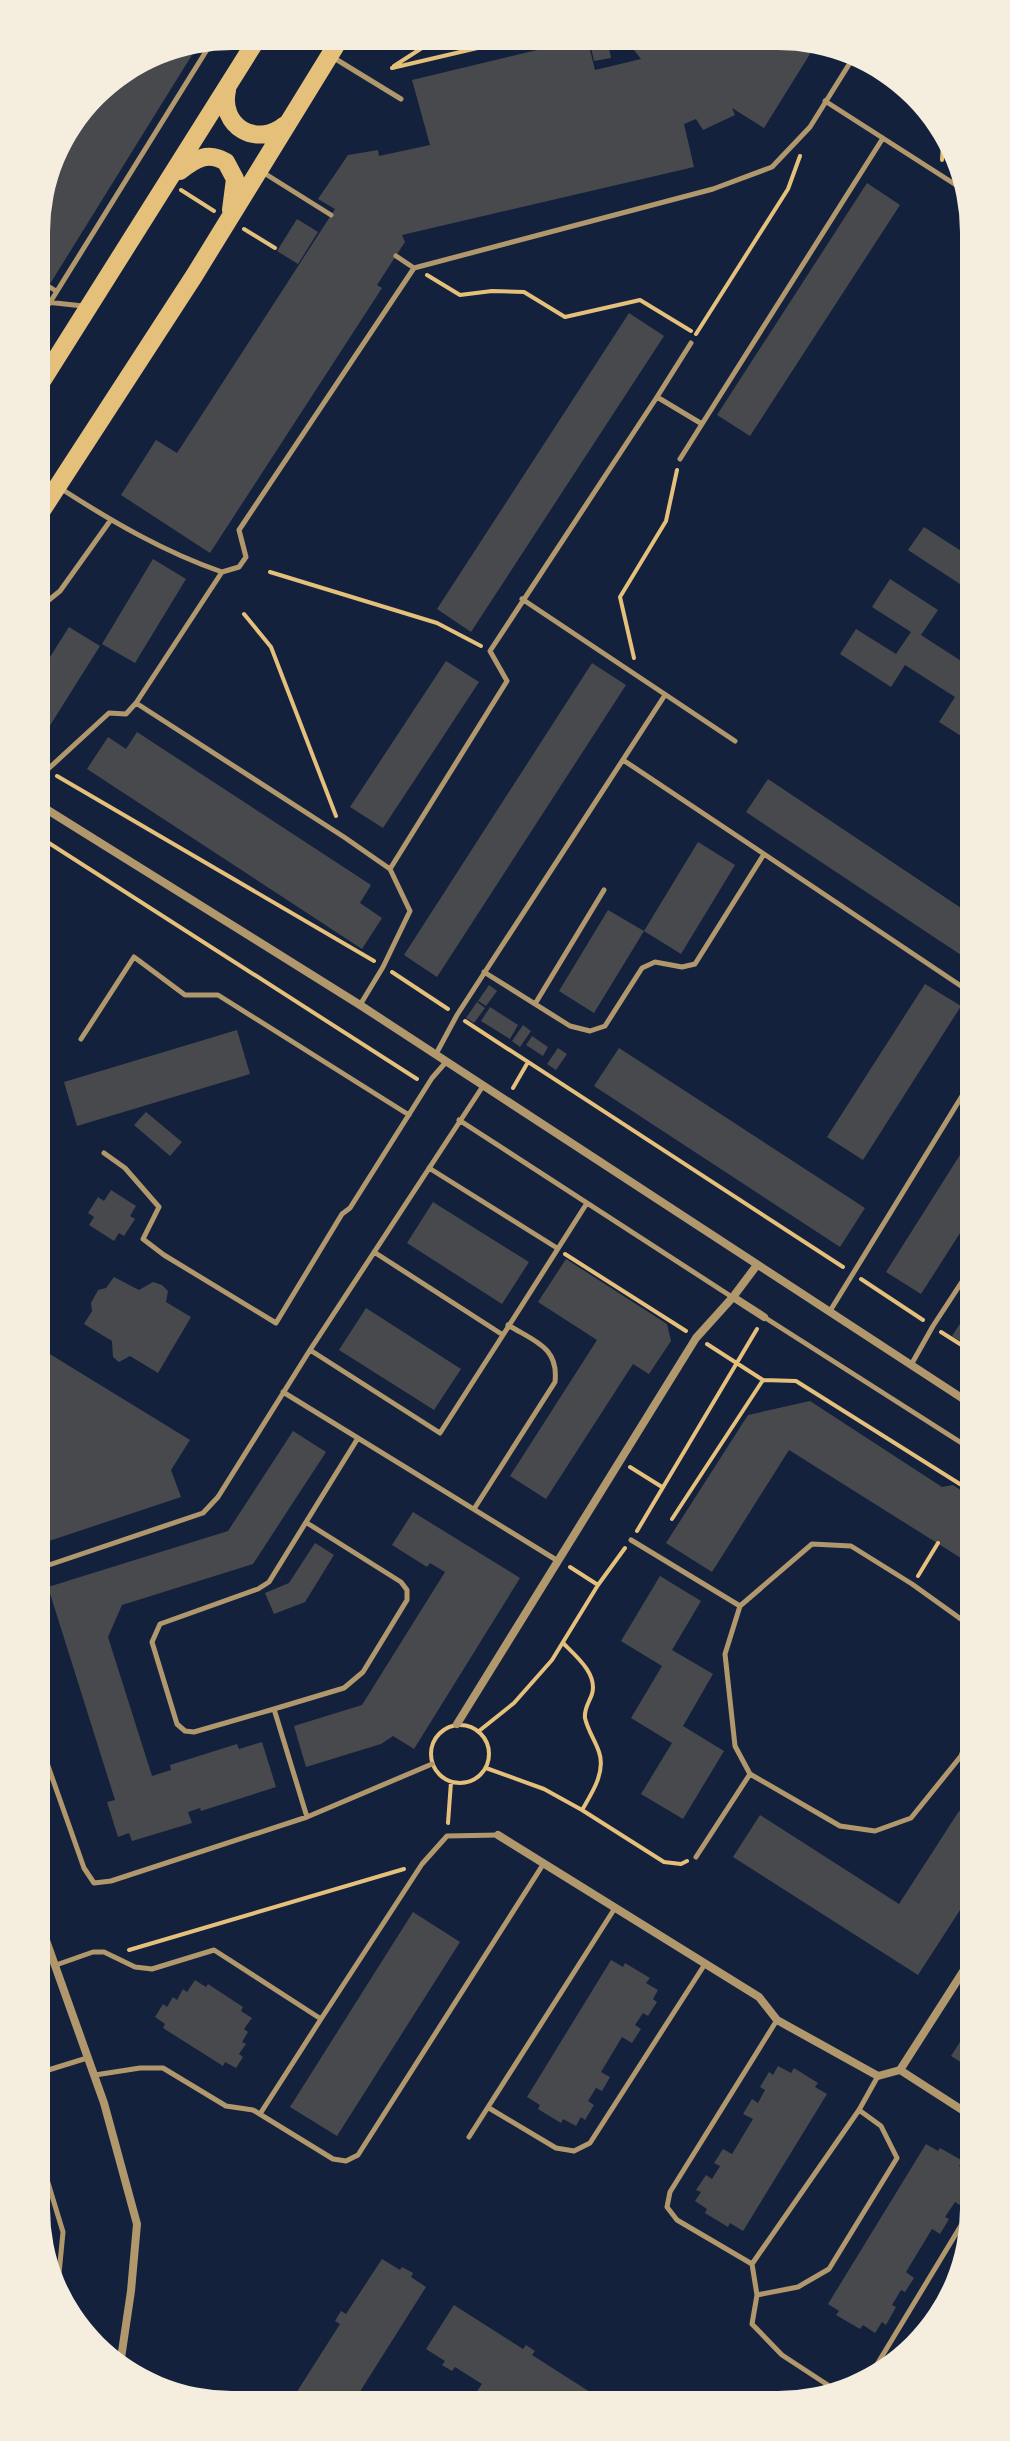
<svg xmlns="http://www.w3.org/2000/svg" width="1010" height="2441" font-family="Lato,sans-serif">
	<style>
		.building { fill: #48494c }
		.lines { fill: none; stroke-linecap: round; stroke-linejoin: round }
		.path { stroke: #e5c07b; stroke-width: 4 }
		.service { stroke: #b1986c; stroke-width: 5 }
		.minor { stroke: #b1986c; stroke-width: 8 }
		.primary { stroke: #e5c07b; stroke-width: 18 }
	</style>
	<rect width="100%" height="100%" fill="#14213d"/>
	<path class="building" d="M587 38 595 70 641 59 627 41 629 39 818 41 764 128 732 108 735 115 703 130 696 119 684 124 694 167 402 235 405 242 377 285 382 288 210 553 121 495 156 440 177 453 179 450 335 209 318 199 348 155 378 150 379 156 430 145 412 80Z
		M589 38H607L611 58 594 61Z
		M200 42 40 300 37 298 36 219 56 146 102 85 157 51Z
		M867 183 900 205 750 436 717 415Z
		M297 219 318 232 298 264 277 251Z
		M629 313 664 336 471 632 437 609Z
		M924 527 969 556V590L908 550Z
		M153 559 186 579 135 663 102 644Z
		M890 579 938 610 921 635 969 666V741L939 722 955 697 905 665 891 687 840 654 856 629 896 654 911 632 872 607Z
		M69 627 100 646 49 727 38 720V676Z
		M446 661 479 682 383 828 350 807Z
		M592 663 626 685 437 977 404 955Z
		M137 732 371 885 360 903 382 918 362 949 87 769 108 737 126 749Z
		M768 779 970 914V961L746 812Z
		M698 842 735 865 681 954 644 931Z
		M608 910 644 931 594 1013 559 991Z
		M925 984 961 1006 863 1160 827 1137Z
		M489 985 497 991 486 1006 478 1001Z
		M477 1002 485 1008 474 1023 466 1018Z
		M490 1007 518 1025 510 1039 481 1021Z
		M523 1025 531 1031 520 1047 512 1041Z
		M237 1030 250 1074 77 1126 64 1082Z
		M532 1036 548 1047 543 1056 526 1045Z
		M558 1048 567 1054 556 1070 547 1064Z
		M619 1048 865 1208 840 1247 594 1086Z
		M146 1112 182 1142 170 1156 134 1125Z
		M970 1139 971 1216 921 1294 886 1272Z
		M111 1190 136 1206 130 1216 135 1219 124 1236 119 1233 114 1241 89 1225 94 1217 88 1213 98 1197 104 1201Z
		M433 1202 529 1262 502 1304 407 1243Z
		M566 1259 667 1324 671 1341 649 1374 633 1364 546 1499 510 1476 597 1340 538 1302Z
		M114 1277 139 1290 153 1282 162 1285 168 1291 166 1302 191 1317 158 1373 130 1356 119 1362 113 1357 112 1341 84 1324 92 1311 91 1303 98 1290 106 1288Z
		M971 1307V1348L952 1336Z
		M366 1308 461 1369 434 1410 339 1350Z
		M40 1348 190 1440 171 1470 181 1497 40 1544Z
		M810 1401 942 1487 953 1485 971 1497 972 1565 789 1450 712 1572 666 1543 748 1415Z
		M293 1431 326 1452 253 1564 122 1605 108 1637 152 1776 171 1770 170 1765 237 1744 239 1749 262 1742 276 1787 201 1811 200 1808 188 1812 192 1823 132 1841 129 1833 118 1837 107 1802 115 1800 48 1587 228 1531Z
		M413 1512 520 1578 414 1749 393 1736 381 1744 306 1767 294 1726 362 1705 445 1572 430 1563 427 1567 392 1545Z
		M315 1543 334 1555 305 1602 274 1614 265 1593 289 1583Z
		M660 1576 701 1601 672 1650 713 1674 683 1726 724 1751 683 1819 641 1794 672 1743 631 1718 662 1666 621 1641Z
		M959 1811 972 1820 973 1890 918 1975 733 1857 760 1815 899 1904Z
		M413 1912 460 1942 337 2136 290 2107Z
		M611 1960 623 1967 625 1963 650 1978 646 1983 658 1990 653 1999 657 2002 648 2016 643 2013 635 2025 641 2029 632 2043 622 2037 601 2072 610 2077 602 2091 596 2088 588 2101 594 2105 585 2120 581 2117 576 2126 563 2119 561 2123 538 2109 540 2105 527 2097Z
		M195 1980 206 1987 208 1984 243 2007 241 2011 252 2018 244 2029 248 2032 242 2042 246 2044 239 2054 243 2057 236 2068 225 2062 223 2066 163 2028 165 2024 155 2017 163 2004 167 2007 173 1997 177 2000 183 1989 187 1992Z
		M973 2022V2070L951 2056Z
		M778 2066 791 2073 794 2068 818 2083 815 2087 827 2094 743 2231 730 2223 728 2227 705 2213 707 2209 695 2201 701 2192 696 2190 706 2175 712 2179 720 2166 714 2163 723 2149 732 2154 753 2119 743 2114 752 2099 758 2103 765 2090 760 2087 769 2072 773 2075Z
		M926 2144 938 2151 940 2148 963 2161 959 2166 973 2174 967 2185 971 2187 960 2205 955 2202 945 2217 949 2219 940 2234 932 2229 906 2272 914 2278 905 2292 901 2290 892 2305 896 2307 886 2325 882 2322 875 2333 863 2325 860 2329 836 2315 839 2311 828 2304Z
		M382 2259 400 2270 402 2267 413 2273 411 2277 426 2287 354 2401H291L340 2324 335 2321 341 2311 346 2314Z
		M454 2305 523 2349 526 2345 535 2351 532 2355 601 2399 471 2400 482 2384 455 2367 452 2371 442 2365 445 2361 426 2349Z"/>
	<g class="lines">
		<path class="path" d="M394 66 439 37
			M392 68 520 38
			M942 160 943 143
			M181 190 214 211
			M244 229 275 248
			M427 275 460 295 492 291 524 292 565 317 640 300 691 331
			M696 334 788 189 800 156
			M270 572 437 623 481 646
			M244 614 271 647 336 816
			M634 658 620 597 666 521 677 470
			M57 776 374 961
			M38 836 417 1079
			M392 972 448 1009
			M465 1021 843 1267
			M513 1088 528 1062
			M565 1254 686 1331
			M861 1279 923 1320
			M941 1332 971 1351
			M707 1344 763 1380 796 1381 971 1491
			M630 1467 662 1487
			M672 1519 763 1380
			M637 1531 757 1329
			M570 1567 598 1585
			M918 1576 938 1543
			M563 1643C576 1656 598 1674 592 1694 589 1703 584 1708 585 1718 588 1731 595 1740 599 1752 606 1772 592 1793 582 1810
			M431 1754a29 29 0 1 1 58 0a29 29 0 1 1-58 0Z
			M479 1731 514 1703 552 1660 598 1585 625 1548
			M486 1768 544 1789 582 1810 664 1862 681 1864 687 1861
			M448 1823 451 1782
			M129 1950 404 1869"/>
		<path class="service" d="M334 58 401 99
			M825 101 967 192
			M264 173 331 215
			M396 256 414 268 713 189 772 167 810 127 853 58
			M48 286 56 291
			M37 301 83 306
			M49 304 213 40
			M657 397 691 343
			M680 459 702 424
			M60 488C111 521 164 552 222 572
			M522 599 735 741
			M38 613 44 604 60 591 110 521
			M136 703 344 837 390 869
			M623 760 764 854
			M38 784 47 770 109 713 126 714 136 703 222 572 239 567 246 557 239 530 414 268
			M484 972 570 1026 590 1031 605 1026 642 968 655 962 682 967 695 964 764 854 970 992
			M535 1004 604 890
			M360 1005 383 967 410 911 390 869 507 681 490 651 657 397 702 424 883 138
			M81 1039 134 957 185 995H218L409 1115
			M436 1054 457 1015 665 695
			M459 1120 732 1297
			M104 1153 125 1168 159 1207 143 1239 164 1255 276 1323 342 1214 350 1208 432 1078 446 1062
			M429 1168 557 1248
			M39 1202 41 1203
			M830 1311 970 1083
			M764 1317 971 1449
			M503 1335 587 1203
			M310 1350 440 1433 503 1335 374 1252
			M911 1365 933 1326 971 1268
			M283 1392 558 1561
			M474 1509 555 1382C559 1347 534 1341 508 1325
			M631 1540 740 1606
			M40 1568 203 1513 218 1497 310 1350 483 1086
			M972 1627 912 1584 851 1546 812 1544 740 1606 725 1654 735 1746 750 1774 840 1826 875 1831 911 1818 961 1756 972 1726
			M274 1709 344 1688 363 1672 407 1600V1590L401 1582 307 1523
			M41 1746 84 1868 94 1883 111 1881 307 1817 432 1764
			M961 1756 972 1763
			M307 1817 274 1709 194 1732 185 1731 177 1724 152 1642 160 1624 258 1589 269 1582 358 1438
			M696 1857 750 1774
			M56 1965 93 1952H104L135 1967 152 1969 214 1950 321 2019 422 1864 447 1836 498 1835
			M42 2072 87 2058
			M95 2075 140 2068H163L226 2106 253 2110 333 2159 346 2161 358 2155 544 1863
			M489 2108 556 2148 574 2151 590 2143 705 1964
			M260 2114 321 2019
			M469 2137 615 1908
			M42 2163 63 2232 58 2284
			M752 2264 677 2220 667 2207 670 2192 777 2020
			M757 2295 798 2287 829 2269 897 2158 881 2126 859 2110
			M867 2381 974 2204
			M840 2393 782 2355 752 2324 757 2295 752 2264 859 2110 878 2076"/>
		<path class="minor" d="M38 804 360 1005 971 1404
			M733 1297 764 1317
			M457 1724 696 1338 733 1297 757 1265
			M498 1835 759 1997 777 2020 878 2076 900 2070 973 2117
			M42 1929 104 2103 137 2224 131 2291 120 2365
			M900 2070 973 1956"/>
		<path class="primary" d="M227 90C219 127 257 148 285 125
			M180 171C195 159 208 151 226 162L235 179 231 210
			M37 389 259 36
			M37 518 194 276 341 37"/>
	</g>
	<path d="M0 0H1010V2441H0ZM232 50H778A182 182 0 0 1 960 232V2209A182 182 0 0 1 778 2391H232A182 182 0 0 1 50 2209V232A182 182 0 0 1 232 50Z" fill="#f5edde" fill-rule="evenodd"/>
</svg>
